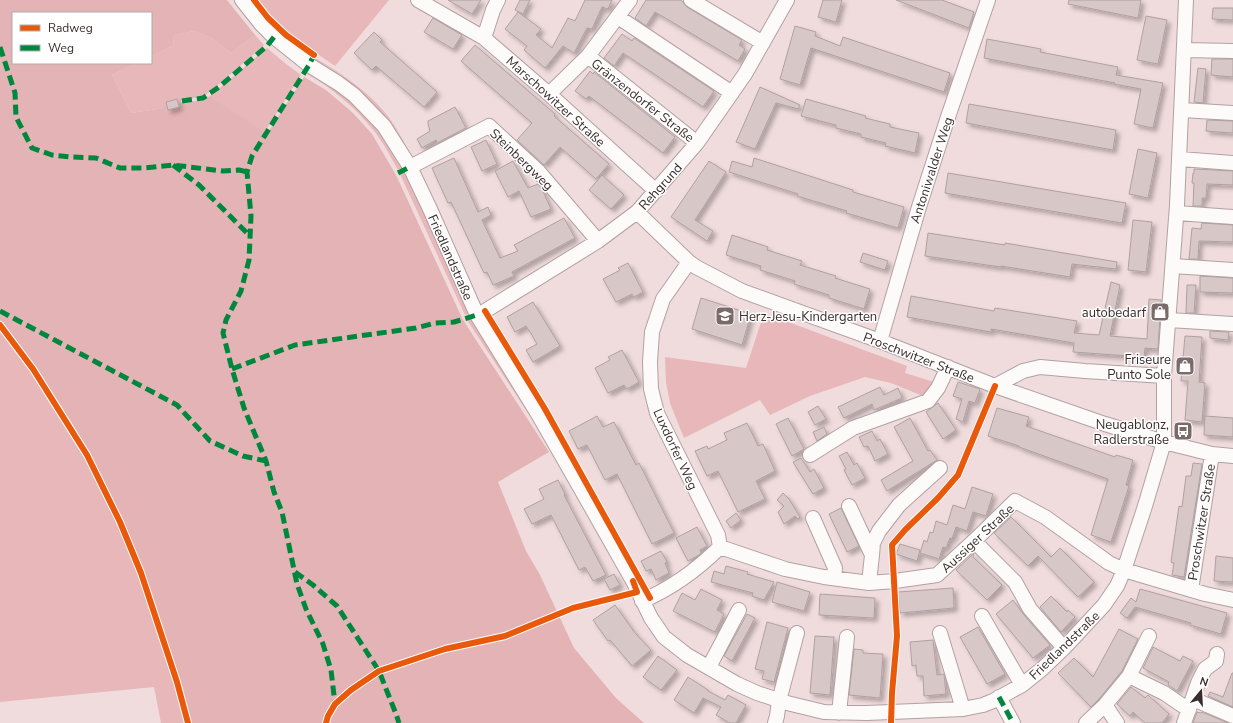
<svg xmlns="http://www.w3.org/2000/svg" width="1233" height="723" font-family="'Nunito Sans',sans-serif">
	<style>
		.green { fill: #e7b7b9 }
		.forest { fill: #e4b3b5 }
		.building { fill: #d7c7c7; stroke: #b0a0a1; filter: url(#shadow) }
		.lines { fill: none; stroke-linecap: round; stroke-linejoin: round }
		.minor-casing { stroke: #b1a1a2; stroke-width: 16 }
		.minor { stroke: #fdfafa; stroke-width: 14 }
		.quiet { stroke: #00873e; stroke-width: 5; stroke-dasharray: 10 5; stroke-linecap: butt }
		.cycleway-casing { stroke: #fff; stroke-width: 8 }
		.cycleway { stroke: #e8590c; stroke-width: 6 }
		.labels { text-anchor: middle; stroke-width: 3; stroke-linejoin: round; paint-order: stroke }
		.street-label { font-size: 13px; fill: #3a2c2c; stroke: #fff }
		.poi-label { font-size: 13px; fill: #3a2c2c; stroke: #fff; text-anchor: end }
	</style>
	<defs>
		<filter id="shadow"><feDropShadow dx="3.5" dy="3.5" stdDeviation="2" flood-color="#0004"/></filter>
	</defs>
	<rect width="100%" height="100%" fill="#f1dcdd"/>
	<path class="green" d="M255 0H389L335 66 287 33 270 17Z
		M194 31 213 39 231 53 255 35 264 45 218 85 203 97 181 100 182 108 167 113 164 108 131 113 112 75 137 63H151V56L173 46 174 35Z
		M267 48 286 64 301 75 264 133 210 96Z
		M315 58C339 72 362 87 381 108 395 123 404 142 413 160L313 61Z
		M309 71 351 99 380 130 404 167 398 170C391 158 384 143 374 131 355 107 333 89 307 74Z
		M405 171 425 212 468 314 465 315 400 174Z
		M764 313 907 366 905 373 934 382 923 396 891 383 865 377 810 396 770 415 760 400 684 438 670 403 666 382 665 357 746 368Z
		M471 318 534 416 574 490 532 419 467 320Z
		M0 329 31 370 85 456 119 524 139 573 187 723H161L154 687 0 702Z"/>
	<path class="forest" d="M0 0H227L255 35 231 53 213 39 194 31 174 35 173 46 151 56V13H13V63H137L112 75 131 113 164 108 167 113 182 108 181 103 203 100 210 96 267 134 304 77 326 90 353 113 372 134 396 175 463 320 549 452 498 482 526 551 540 575 574 648 616 698 644 723H190L179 681 143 572 122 522 89 452 35 367 0 321Z"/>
	<path class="building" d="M448 0H481L472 14Z
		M520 0H530L523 14 515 10Z
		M585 0H612L608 9 602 7 592 29 587 28 574 53 563 46 545 68 524 50 527 46 505 29 518 12 541 29 536 35 552 48 568 18 575 21Z
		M646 0H681L687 7 742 40 739 45 745 49 738 61 655 12 646 26 635 18Z
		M823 0H842L836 22 818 17Z
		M896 0H942L974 12 969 28Z
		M1069 0H1141L1138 18 1068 4Z
		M1213 8H1233V20L1212 19Z
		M1146 16 1167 20 1158 64 1137 60Z
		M433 18 462 35 453 49 424 32Z
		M795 26 816 32 815 36 840 46 843 37 950 73 944 92 811 48 800 85 780 79Z
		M374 32 382 40 380 42 437 92 424 107 376 66 372 70 354 53Z
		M622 34 632 41 634 38 714 91 703 107 623 53 614 66 604 58Z
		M987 39 1041 49 1040 52 1118 67 1116 75 1163 83 1153 128 1134 124 1141 89 1114 84 1115 83 984 58Z
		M475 45 555 114 554 116 609 164 596 179 560 147 544 165 517 140 532 123 461 61Z
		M1212 59H1233V77L1211 75Z
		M1198 68 1206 69 1203 103 1194 102Z
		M590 71 593 74 594 72 675 137 663 153 589 96 586 99 575 91Z
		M760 87 800 105 798 109 776 103 755 149 736 142Z
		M177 99 179 107 168 110 166 102Z
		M806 99 866 116 865 118 890 124V127L919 133 915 153 885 146 886 143 861 137V134L836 128V125L801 116Z
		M969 104 1116 130 1113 150 966 123Z
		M455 107 466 128 437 143 436 140 422 148 417 139 430 131 428 124V121Z
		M1207 120 1233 121V133L1206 131Z
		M486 140 497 164 482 171 471 147Z
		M1138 149 1157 153 1148 198 1129 194Z
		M454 158 478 212 488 207 491 215 482 220 500 258 518 251 514 245 564 218 575 238 512 272 514 276 493 285 487 272 484 273 451 202 448 203 432 168Z
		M754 158 853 190V192L904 207 898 228 846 213 847 211 797 196 798 194 729 172 732 161 752 167Z
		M513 161 528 188 538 184 542 189 551 209 531 217 519 191 508 197 495 171Z
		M709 161 726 172 695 220 713 231 707 241 671 217Z
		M1194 169 1233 171V185L1207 184 1206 198H1202V206H1193L1194 183H1192L1193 173H1194Z
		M948 173 1126 203 1122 223 945 193Z
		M602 175 624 195 611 209 589 190Z
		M1133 220 1152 222 1146 272 1128 270Z
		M1202 223 1233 225V242L1199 241 1198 259H1189L1192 228 1201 229Z
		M928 233 1005 245V243L1117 262 1116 269 1072 264 1070 277 1001 266V267L925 256Z
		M732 235 768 247 767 250 802 261 800 265 836 276 835 278 870 289 864 309 829 298V295L794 284 795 281 760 270 761 266 726 255Z
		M863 253 888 261 885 270 860 262Z
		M628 263 643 292 634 297 632 294 616 302 603 279 620 270 618 268Z
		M1200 276 1233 278V293L1200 292Z
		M1111 282 1120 285 1110 336 1147 339 1149 299 1161 300 1158 349 1145 348 1144 357 1073 352 1074 343 991 329V332L907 317 911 296 994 311 995 308 1077 321 1074 333 1099 335Z
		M1187 285H1196L1194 313H1186Z
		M701 298 751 314 742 345 692 329Z
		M533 302 560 346 533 362 526 350 537 344 532 335 526 326 515 332 507 317Z
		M1210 331 1229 332 1228 340 1210 338Z
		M1185 336 1202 337 1199 382 1205 383 1202 422 1185 420 1188 381H1181Z
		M622 350 639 382 627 389 624 385 608 393 595 368 610 360 608 357Z
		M958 382 980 389 975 403 969 401 963 422 956 419 962 399 953 396Z
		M880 387 884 395 898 388 902 398 874 410 872 404 844 418 838 407Z
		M938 403 956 430 943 439 926 412Z
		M818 406 826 419 815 425 808 412Z
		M997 408 1029 417 1026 426 1115 457 1116 455 1133 460 1126 485 1129 486 1111 542 1091 535 1108 479 1019 447V446L988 436Z
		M597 416 603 427 614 422 636 465 639 463 674 533 652 544 617 474 605 480 587 445 578 449 569 431Z
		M1205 416 1233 418V437L1204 435Z
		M788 418 804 449 792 456 776 424Z
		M910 418 928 451 930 450 937 460 887 491 881 480 913 461 894 427Z
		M747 423 758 446 763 444 775 471 756 481 765 499 738 512 718 471 707 476 695 451 707 446 708 449 727 440 724 433Z
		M824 427 827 434 817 441 813 432Z
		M872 431 877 441 880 439 888 454 875 461 868 446 864 447 859 437Z
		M847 452 854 465 857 463 865 478 852 485 844 470 846 469 839 456Z
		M801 458 810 472 814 469 824 488 813 494 793 462Z
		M1193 463 1202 464 1184 577 1172 575 1174 563 1171 562 1179 506 1182 507 1186 476H1191Z
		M558 480 565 494 564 495 606 575 593 581 585 567 579 570 551 515 532 524 524 509 544 499 539 489Z
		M972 487 993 494 986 516 973 512 967 531 956 527 952 539 950 538 946 548 943 547 939 559 920 553 924 540 927 542 930 532 933 533 936 521 947 525 953 505 965 509Z
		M783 493 789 499 800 517 798 519 795 516 784 524 778 512 784 506 777 500Z
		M841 508 859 546 847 552 829 514Z
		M736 513 741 520 731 528 726 521Z
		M1011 517 1051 557 1060 548 1094 582 1078 597 1038 556 1028 566 994 533Z
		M697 527 707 546 700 550 701 553 699 555 688 561 676 538Z
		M900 544 920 550 917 561 896 554Z
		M661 551 667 562 665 563 669 573 656 580 651 569 646 571 641 561Z
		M974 553 973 557 1002 585 987 600 956 570Z
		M1216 556 1233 558V582L1214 581Z
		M726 566 748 572 747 574 774 582 764 600 752 596 753 593 711 582 714 571 724 574Z
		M614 574 620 585 610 590 604 579Z
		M777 582 810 592 804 611 772 602Z
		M953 588 954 608 900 613 898 592Z
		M701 589 722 600 717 610 724 614 715 632 673 611 682 593 695 600Z
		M1140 589 1227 613 1221 634 1190 625 1191 623 1135 607 1127 618 1120 613 1131 598 1136 602Z
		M820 594 875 598 874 618 819 615Z
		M1051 596 1067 612 1068 610 1075 617 1061 632 1040 607Z
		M1013 600 1024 615 1050 645 1033 658 996 614Z
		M615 605 635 633 651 650 632 666 610 640 608 641 593 620Z
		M747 614 755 618 732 661 724 656Z
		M767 622 788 628 774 682 762 679 764 671 755 669Z
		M978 627 1005 674 987 684 960 637Z
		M1119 629 1138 639 1122 671 1099 699 1091 707 1058 673 1074 658 1093 677Z
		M815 636 834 637 830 695 810 693Z
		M933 640 937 675 944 674 946 694 924 696 923 676H917L916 665 912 666 910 642Z
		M1153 647 1180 661 1183 656 1193 661 1177 691 1168 685 1169 682 1143 668Z
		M854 649 863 650V653L883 654 880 698 849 695Z
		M658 656 677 670 661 690 643 677Z
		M1232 673H1233V707L1208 696 1210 692 1223 697Z
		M688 677 708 690V691L725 700 728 695 746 705 736 723H730L716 715 721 707 703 698 694 713 674 700Z
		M1131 687 1145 698 1148 695 1169 714 1162 723H1145L1133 712 1130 716 1117 704Z
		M1197 712 1201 713 1202 712 1228 723H1193Z"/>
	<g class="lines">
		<g class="minor-casing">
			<path id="minor" d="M242 0 261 24 274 37 309 65 338 83 354 95 384 126 410 167 430 209 477 315 538 414 582 491 633 581 651 618 664 637 687 655 737 684 757 693 787 703 824 712 867 713 963 709 983 705 993 701 1022 685 1042 669 1064 648 1104 605 1117 586 1124 570 1145 506 1164 442V376L1177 205 1186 0
				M418 0 484 38
				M498 0 493 10 484 38 549 94 656 191
				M691 0 763 43
				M618 17 732 93
				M1184 50 1233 51
				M588 56 697 143
				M549 94 588 56 630 0
				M1182 110 1233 113
				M1180 159 1233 163
				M410 167 489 126 539 172 598 241
				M637 212 689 262 696 267 742 291 880 341 995 386 1105 424 1164 442 1212 454 1233 456
				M1177 213 1233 217
				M1173 266 1233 270
				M477 315 485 311 598 241 637 212 697 143 745 74 787 0
				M1169 320 1233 324
				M880 341 919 207 948 117 988 0
				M995 386 1023 371 1040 367 1085 371 1164 376
				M810 455 853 428 928 401 938 388 948 367
				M849 506 872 555 869 583
				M813 518 835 568 834 578
				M974 541 1015 582 1030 609 1064 648
				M720 547 785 569 824 577 869 583 895 581 937 575 974 541 1015 501 1045 517 1109 563 1124 570 1205 594 1233 600
				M872 555 873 543 879 531 899 505 940 468
				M1191 590 1212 454
				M642 601C672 588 698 569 720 547L718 535 657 413 651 389 650 362 652 332 663 299 689 262
				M982 616 1022 685
				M940 633 963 709
				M709 667 739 610
				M1129 676 1164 693 1189 710
				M999 697 1013 723
				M1193 699 1233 716
				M1105 705 1117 723
				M839 713 847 637
				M775 723 777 716 779 701 797 633
				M1086 723 1105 705 1129 676 1149 636
				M1184 723 1198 683 1205 669 1216 661 1217 654"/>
		</g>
		<use href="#minor" class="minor"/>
		<path class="quiet" d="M0 47 15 93 16 117 32 148 52 155 71 157 96 158 120 168H143L173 165 223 171 239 170 247 172
			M312 53 314 55 309 65 252 156 247 172 251 216 249 260 241 291 226 320 223 333 232 369 244 408 266 461 274 492 282 512 297 584 306 609 323 644 331 670 335 704
			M182 101 203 98 219 87 267 46 274 37
			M173 165 199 185 250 236
			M398 173 410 167
			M0 311 177 405 210 441 243 456 266 461
			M232 369 295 345 416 328 435 323 454 322 477 315
			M295 572 313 585 337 606 379 671 396 714 399 723
			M999 697 1013 723"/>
		<g class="cycleway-casing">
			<path id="cycleway" d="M254 0 268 18 286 35 314 55
				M485 311 545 409 650 598
				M0 325 33 369 87 455 120 522 141 573 177 682 188 723
				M326 723 328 716 335 704 351 690 379 671 445 649 505 636 573 608 637 592 633 581
				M891 723 892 693 897 636 892 545 905 530 938 498 958 475 995 386"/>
		</g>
		<use href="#cycleway" class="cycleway"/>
	</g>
	<defs>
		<g id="shop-square" transform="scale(1)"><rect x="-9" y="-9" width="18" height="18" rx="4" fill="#7a6a6a" stroke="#fff"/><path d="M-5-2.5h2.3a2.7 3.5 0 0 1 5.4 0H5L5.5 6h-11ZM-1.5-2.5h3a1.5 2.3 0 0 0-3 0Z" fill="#fff"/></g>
		<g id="school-square" transform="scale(1)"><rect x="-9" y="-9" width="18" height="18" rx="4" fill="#7a6a6a" stroke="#fff"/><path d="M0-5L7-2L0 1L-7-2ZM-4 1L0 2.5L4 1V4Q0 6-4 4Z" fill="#fff"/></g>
		<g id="bus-square" transform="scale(1)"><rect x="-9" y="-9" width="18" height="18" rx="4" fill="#7a6a6a" stroke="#fff"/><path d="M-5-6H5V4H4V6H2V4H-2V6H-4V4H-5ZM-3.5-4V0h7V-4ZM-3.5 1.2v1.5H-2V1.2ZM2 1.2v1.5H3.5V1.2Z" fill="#fff"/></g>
	</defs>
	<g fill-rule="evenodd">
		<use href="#shop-square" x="1160" y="312"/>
		<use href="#school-square" x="725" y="316"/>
		<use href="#shop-square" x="1185" y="366"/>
		<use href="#bus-square" x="1183" y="431"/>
	</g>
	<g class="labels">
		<g class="street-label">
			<text transform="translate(643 100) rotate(38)" y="5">Gränzendorfer Straße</text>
			<text transform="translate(556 101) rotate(42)" y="5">Marschowitzer Straße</text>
			<text transform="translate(522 159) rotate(44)" y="5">Steinbergweg</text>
			<text transform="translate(931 170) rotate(-72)" y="5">Antoniwalder Weg</text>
			<text transform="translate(660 186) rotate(-48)" y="5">Rehgrund</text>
			<text transform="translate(451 257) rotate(66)" y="5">Friedlandstraße</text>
			<text transform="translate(919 357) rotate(21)" y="5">Proschwitzer Straße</text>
			<text transform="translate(676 449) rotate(65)" y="5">Luxdorfer Weg</text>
			<text transform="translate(1201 522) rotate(-81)" y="5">Proschwitzer Straße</text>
			<text transform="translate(977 538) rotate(-43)" y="5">Aussiger Straße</text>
			<text transform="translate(1064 645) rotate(-44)" y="5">Friedlandstraße</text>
		</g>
		<g class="poi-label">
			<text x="1146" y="317">autobedarf</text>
			<text x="739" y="321" text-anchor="start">Herz-Jesu-Kindergarten</text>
			<text x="1171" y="364">Friseure<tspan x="1171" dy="15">Punto Sole</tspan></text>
			<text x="1169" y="429">Neugablonz,<tspan x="1169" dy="15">Radlerstraße</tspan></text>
		</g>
	</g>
	<rect x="12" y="12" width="140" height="52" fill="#ffffff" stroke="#b0abab"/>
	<rect x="20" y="25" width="20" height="6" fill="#e8590c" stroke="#b0abab"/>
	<text x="48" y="32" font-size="12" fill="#3a2c2c">Radweg</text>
	<rect x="20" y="45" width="20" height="6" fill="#00873e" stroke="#b0abab"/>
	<text x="48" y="52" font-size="12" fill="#3a2c2c">Weg</text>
	<g transform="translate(1201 691) rotate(18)" stroke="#ffffff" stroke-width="3" paint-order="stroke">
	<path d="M0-3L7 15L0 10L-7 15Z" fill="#3a2c2c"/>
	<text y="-6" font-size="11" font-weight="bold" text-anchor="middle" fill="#3a2c2c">N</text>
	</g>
</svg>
